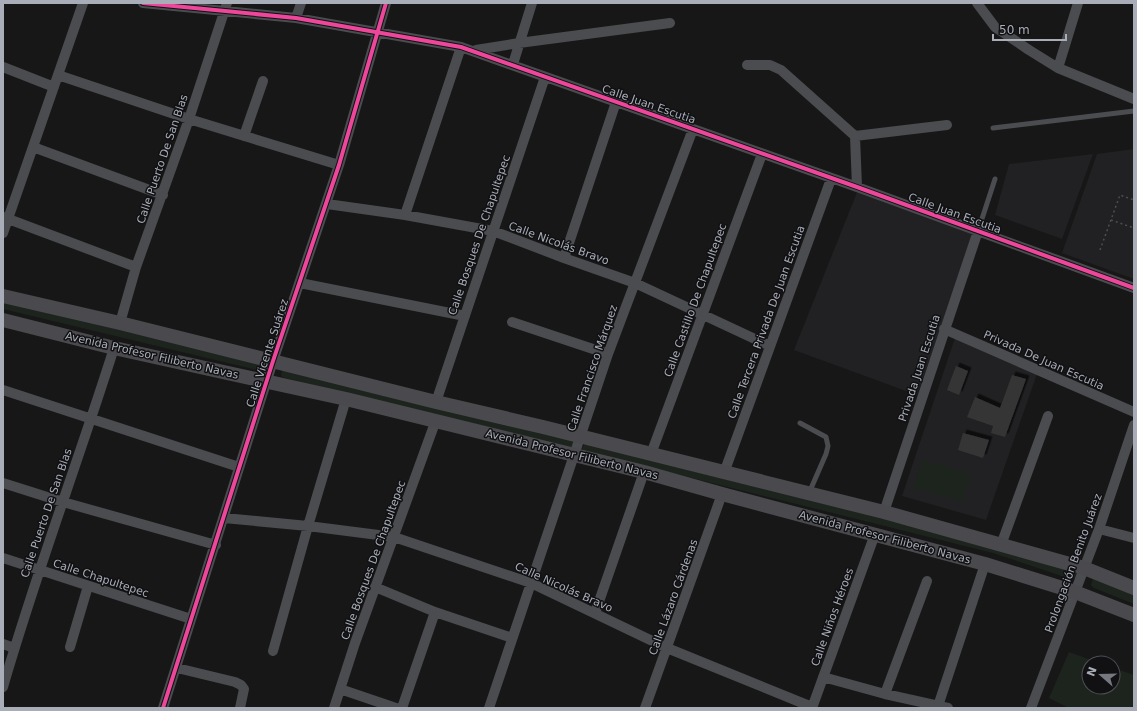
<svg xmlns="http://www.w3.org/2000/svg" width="1137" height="711" font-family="'DejaVu Sans',sans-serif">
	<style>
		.built { fill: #212123 }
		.green { fill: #1d241e }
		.building { fill: #353536; filter: url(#shadow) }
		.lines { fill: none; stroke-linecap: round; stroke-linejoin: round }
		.path { stroke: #4d4e52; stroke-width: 1.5; stroke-dasharray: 2 3; stroke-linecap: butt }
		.lane { stroke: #4b4c50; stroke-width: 5 }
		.street { stroke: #4b4c50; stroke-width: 10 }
		.secondary { stroke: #4a4a4e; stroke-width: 14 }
		.cycleway-casing { stroke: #111113; stroke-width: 6 }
		.cycleway { stroke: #ed469a; stroke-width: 4 }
		.labels { text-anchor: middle; stroke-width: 3; stroke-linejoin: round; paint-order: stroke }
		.street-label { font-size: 11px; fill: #a8adb8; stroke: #111113 }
	</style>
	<defs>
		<filter id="shadow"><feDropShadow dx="3.5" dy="-3.5" stdDeviation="0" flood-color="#0009"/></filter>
	</defs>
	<rect width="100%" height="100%" fill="#171717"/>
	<path class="built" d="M1134 149V279L1062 253 1097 154Z
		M1093 154 1062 239 995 215 1009 164Z
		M858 190 975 234 917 395 794 350Z
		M956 335 1038 371 986 520 902 496Z"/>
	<path class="green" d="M3 298 266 363V369L261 371 3 309Z
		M283 369 574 441 573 447 569 448 286 378 282 377 281 374Z
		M586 442 995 544 1076 570 1077 575 1076 578 1071 579 993 553 588 452 583 451 582 448Z
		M922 460 971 474 962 501 913 488Z
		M1093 579 1134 592V604L1094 588 1091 585Z
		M1069 652 1099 663H1089V687H1113V668L1134 675V708H1069L1049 698Z"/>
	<path class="building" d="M956 366 968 371 959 395 947 390Z
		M1012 375 1026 379 1005 437 991 433 993 426 967 417 975 397 1000 408Z
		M963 433 989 440 983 458 958 450Z"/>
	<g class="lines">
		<path class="path" d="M1111 220 1134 228
			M1100 250 1120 195 1134 200"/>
		<path class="lane" d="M993 128 1134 111
			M978 231 995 179
			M800 423 826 437 828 446 826 454 809 493"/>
		<path class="street" d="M143 3 296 18 461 47 857 187 1134 288
			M977 3 995 27 1029 50 1058 68 1134 99
			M296 18 301 3
			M476 50 519 43 670 23
			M513 64 532 3
			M747 65H770L781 70 855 136 857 187
			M3 67 54 87
			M1058 68 1078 3
			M58 75 189 119 339 165
			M244 136 263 81
			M855 136 947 125
			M33 147 163 195
			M327 204 405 215 493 231 564 258 635 283 770 346
			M405 215 461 47
			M3 217 136 267
			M3 233 83 3
			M564 258 616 102
			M300 283 465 316
			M512 322 608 354
			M120 323 136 267 189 119 227 3
			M944 329 1134 412
			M3 390 239 467
			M436 402 545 77
			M651 454 762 154
			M724 473 831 179
			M3 483 63 502 216 545
			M884 512 978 231
			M224 518 308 526 394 537 531 583 667 648 812 707
			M1099 529 1134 538
			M1001 545 1048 416
			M3 558 191 619
			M375 587 435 612 512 638
			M595 613 644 472
			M3 644 14 648
			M70 647 88 586
			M273 651 308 526 346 399
			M177 668 235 682 241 685 244 689 240 708
			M823 677 885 694 948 708
			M3 687C36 573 78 462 114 348
			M340 689 396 708
			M885 694 927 581
			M938 706 985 564
			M163 708 273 361 339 165 386 3
			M334 708 355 643 436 420
			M402 708 435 612
			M489 708 608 354 693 129
			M645 708 722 494
			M812 708 875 534
			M1031 708 1099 529 1134 425"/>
		<path class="secondary" d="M3 296 120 323 436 402 543 427 884 512 1084 568 1134 588
			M3 320 114 348 346 399 644 472 722 494 985 564 1075 592 1134 615"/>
		<g class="cycleway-casing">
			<path id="cycleway" d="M143 3 296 18 461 47 857 187 1134 288
				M163 708 273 361 339 165 386 3"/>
		</g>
		<use href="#cycleway" class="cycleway"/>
	</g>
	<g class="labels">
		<g class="street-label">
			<text transform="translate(649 104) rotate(19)" y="4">Calle Juan Escutia</text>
			<text transform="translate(162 159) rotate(-71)" y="4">Calle Puerto De San Blas</text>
			<text transform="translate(955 213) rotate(20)" y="4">Calle Juan Escutia</text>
			<text transform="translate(479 235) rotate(-71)" y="4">Calle Bosques De Chapultepec</text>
			<text transform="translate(559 243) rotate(20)" y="4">Calle Nicolás Bravo</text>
			<text transform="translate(695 300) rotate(-70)" y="4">Calle Castillo De Chapultepec</text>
			<text transform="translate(766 322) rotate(-70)" y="4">Calle Tercera Privada De Juan Escutia</text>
			<text transform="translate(267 353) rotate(-72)" y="4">Calle Vicente Suárez</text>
			<text transform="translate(152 355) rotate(13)" y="4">Avenida Profesor Filiberto Navas</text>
			<text transform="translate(1044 360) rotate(24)" y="4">Privada De Juan Escutia</text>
			<text transform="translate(592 368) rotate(-71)" y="4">Calle Francisco Márquez</text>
			<text transform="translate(919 368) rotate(-72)" y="4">Privada Juan Escutia</text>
			<text transform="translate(572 454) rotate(14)" y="4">Avenida Profesor Filiberto Navas</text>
			<text transform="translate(46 513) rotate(-71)" y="4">Calle Puerto De San Blas</text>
			<text transform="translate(885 537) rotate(15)" y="4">Avenida Profesor Filiberto Navas</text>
			<text transform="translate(373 560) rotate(-70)" y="4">Calle Bosques De Chapultepec</text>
			<text transform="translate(1073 563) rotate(-70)" y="4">Prolongación Benito Juárez</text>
			<text transform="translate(101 578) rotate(18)" y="4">Calle Chapultepec</text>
			<text transform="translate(564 587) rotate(24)" y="4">Calle Nicolás Bravo</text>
			<text transform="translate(673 597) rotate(-70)" y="4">Calle Lázaro Cárdenas</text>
			<text transform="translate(832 617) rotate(-70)" y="4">Calle Niños Héroes</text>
		</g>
	</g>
	<rect width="1137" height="711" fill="none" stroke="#a8adb8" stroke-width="8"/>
	<g transform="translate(1101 675) rotate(290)"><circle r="19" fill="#111113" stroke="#4d4f55"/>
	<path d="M0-3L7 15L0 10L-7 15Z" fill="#757880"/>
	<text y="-6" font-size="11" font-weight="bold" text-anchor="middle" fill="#a8adb8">N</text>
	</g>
	<path d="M993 34v6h73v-6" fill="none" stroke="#a8adb8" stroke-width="2"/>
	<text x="999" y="34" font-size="12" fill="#a8adb8" stroke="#111113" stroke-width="3" paint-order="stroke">50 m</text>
</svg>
